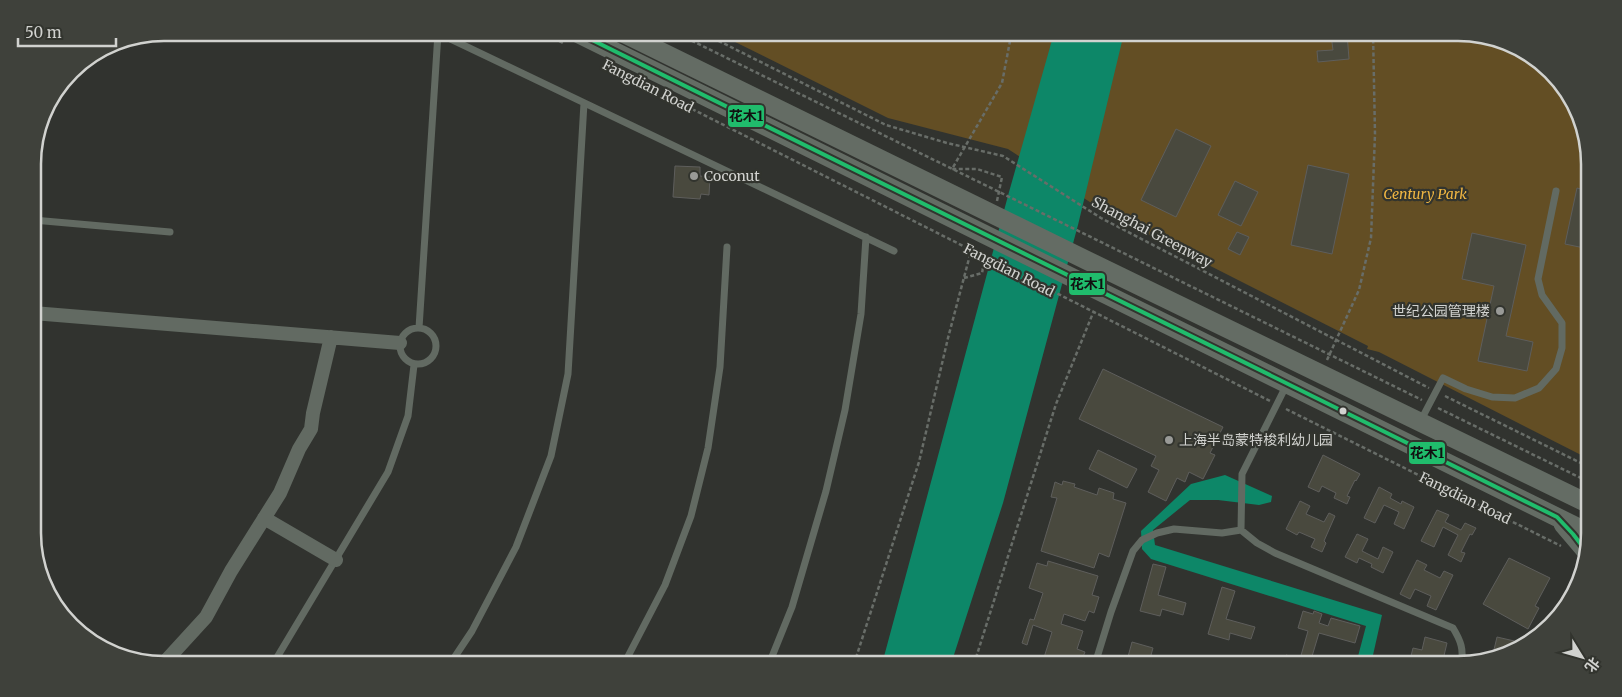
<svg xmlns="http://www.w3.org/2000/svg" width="1622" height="697" font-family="Merriweather,'Noto Sans SC',serif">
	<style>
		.green { fill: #634e24 }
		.water { fill: #0d8768 }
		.building { fill: #49493e; stroke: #5e5e5c }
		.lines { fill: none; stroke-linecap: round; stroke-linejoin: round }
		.path { stroke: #686d68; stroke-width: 2.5; stroke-dasharray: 4 2.5; stroke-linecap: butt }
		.lane { stroke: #626a62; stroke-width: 7 }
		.street { stroke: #626a62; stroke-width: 14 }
		.secondary { stroke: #646c64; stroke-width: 19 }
		.bus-1-casing { stroke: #32342e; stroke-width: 8 }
		.bus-1 { stroke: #20bc6c; stroke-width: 4 }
		.poi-dot { fill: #999a97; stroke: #32342e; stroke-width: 2 }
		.bus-dot { fill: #d1d2cf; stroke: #32342e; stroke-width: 2 }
		.labels { text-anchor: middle; stroke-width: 4.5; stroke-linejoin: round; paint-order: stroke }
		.street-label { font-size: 14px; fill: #d1d2cf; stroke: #32342e }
		.poi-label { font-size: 14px; fill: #d1d2cf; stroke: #32342e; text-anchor: start }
		.park-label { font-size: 14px; font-style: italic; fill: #f0b642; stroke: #32342e }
		.rim { fill: none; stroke: #d1d2cf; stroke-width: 2.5 }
		.line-badge { stroke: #32342e; stroke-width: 2 }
		.pale-badge-label { font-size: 14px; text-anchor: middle; font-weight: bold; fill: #111 }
	</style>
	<rect width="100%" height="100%" fill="#31332f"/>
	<path class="green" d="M1458 32 1508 42 1562 84 1588 147 1589 459 1379 352 1367 349 1368 346 1110 215 1008 149 888 118 717 33Z"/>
	<path class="water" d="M1054 33H1124L1078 225 1003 503 951 664H882L1009 192Z
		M1225 475 1272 496 1271 502 1259 505 1218 500H1190L1153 530 1155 545 1382 615 1371 664H1356L1366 626 1151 559 1142 549 1141 531 1191 484Z"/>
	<path class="building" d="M1347 33 1349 59 1318 62 1317 51 1333 50 1331 35Z
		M1176 129 1211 146 1176 217 1141 200Z
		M1308 165 1349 174 1332 254 1291 245Z
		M675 166 700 167V176L710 177 709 195 701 194 700 199 673 197Z
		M1235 181 1258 192 1241 226 1218 215Z
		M1577 188 1588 191 1589 249 1565 244Z
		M1237 232 1249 237 1240 255 1228 249Z
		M1472 233 1526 245 1506 336 1533 342 1527 371 1478 361 1494 286 1462 279Z
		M1103 369 1223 427 1210 453 1215 455 1203 479 1189 472 1185 482 1177 478 1166 501 1148 492 1159 470 1151 466 1156 456 1079 419Z
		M1098 450 1137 469 1127 488 1089 469Z
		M1323 455 1360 474 1356 481 1355 480 1347 496 1350 497 1347 504 1334 498 1336 493 1322 486 1319 492 1308 487Z
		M1063 481 1075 484 1074 487 1097 495 1099 488 1114 493 1113 499 1126 503 1109 557 1099 553 1094 568 1041 551 1057 498 1051 497 1055 482 1062 485Z
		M1379 487 1392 494 1390 498 1401 504 1402 501 1414 507 1404 529 1394 524 1399 512 1384 505 1375 523 1364 518Z
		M1300 501 1310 506 1306 514 1324 522 1329 513 1335 516 1324 541 1326 543 1322 552 1311 547 1315 539 1299 532 1297 535 1286 529Z
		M1437 510 1449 515 1445 522 1461 530 1465 523 1476 528 1472 535 1470 534 1461 552 1465 553 1461 562 1448 555 1458 535 1443 527 1434 547 1421 541Z
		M1357 534 1368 539 1362 551 1378 559 1383 547 1393 552 1383 573 1371 567 1372 564 1359 558 1357 563 1345 557Z
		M1509 558 1550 578 1535 606 1539 608 1528 629 1483 604Z
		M1417 560 1427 565 1424 570 1440 578 1444 571 1453 575 1436 610 1427 606 1431 596 1415 589 1410 599 1400 594Z
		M1048 561 1098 576 1092 595 1099 597 1094 613 1089 611 1085 621 1064 614 1061 624 1083 631 1077 649 1085 652 1080 664H1042L1052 632 1033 625 1027 645 1022 643 1030 619 1034 620 1043 593 1029 588 1037 563 1047 566Z
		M1153 564 1166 567 1158 595 1186 603 1183 615 1162 609 1160 616 1140 611Z
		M1222 587 1235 591 1226 619 1255 627 1251 639 1230 633 1229 640 1208 634Z
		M1303 611 1313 614 1314 611 1322 614 1319 623 1328 626 1331 618 1360 626 1355 643 1319 633 1310 663 1314 664H1283L1286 655 1300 659 1308 631 1298 628Z
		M1425 637 1447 643 1442 664H1409L1413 648 1422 650Z
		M1497 637 1523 643 1493 654Z
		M1132 642 1153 648 1151 655 1183 664H1126Z
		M1375 657 1389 661 1388 664H1373Z"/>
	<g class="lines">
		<path class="path" d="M542 32 565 44
			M674 32 1422 400
			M701 32 886 125 947 143 1003 156 1101 218 1429 388
			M692 109 1270 401
			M997 201 1002 177 977 169H952L1002 83 1010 41 1009 32
			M964 278 982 273 985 258
			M1327 360 1359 290 1371 238 1375 134 1373 32
			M1445 396 1589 467
			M1438 408 1589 482
			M1286 409 1561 546
			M854 664 919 462 948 338 971 251
			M974 664 1056 404 1093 313"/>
		<path class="lane" d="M33 220 170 232
			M400 346a18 18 0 1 1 36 0a18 18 0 1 1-36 0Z
			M419 328 438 33 894 251
			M1420 422 1443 378 1466 389 1492 397 1515 398 1539 388 1556 369 1562 348V323L1542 295 1538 279 1556 191
			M1241 530 1242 474 1287 384
			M273 664 388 472 408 416 414 365
			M450 664 472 631 516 547 551 456 568 374 584 103
			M624 664 665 585 691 516 708 448 720 367 727 247
			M769 664 792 607 826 491 845 410 861 314 866 237
			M1095 664 1111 612 1133 551 1142 540 1157 533 1174 529 1222 533 1241 530 1257 543 1275 553 1453 628C1461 641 1464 650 1461 664"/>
		<path class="street" d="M33 313 400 343
			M264 518 336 560
			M163 664 206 617 231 571 280 493 299 449 311 429 313 413 331 337"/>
		<path class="secondary" d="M575 32 1589 533
			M621 32 1086 260 1589 504
			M1563 524 1586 551"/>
		<g class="bus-1-casing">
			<path id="bus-1" d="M576 32 1557 517 1573 534 1586 551"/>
		</g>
		<use href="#bus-1" class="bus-1"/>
	</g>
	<g class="poi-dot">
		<circle cx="694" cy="176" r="5"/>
		<circle cx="1500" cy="311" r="5"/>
		<circle cx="1169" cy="440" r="5"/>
	</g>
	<circle class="bus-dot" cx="1343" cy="411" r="4.5"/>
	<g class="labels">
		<g class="street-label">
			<text transform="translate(648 86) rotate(27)" y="5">Fangdian Road</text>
			<text transform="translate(1152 232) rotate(28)" y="5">Shanghai Greenway</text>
			<text transform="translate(1009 270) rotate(27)" y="5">Fangdian Road</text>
			<text transform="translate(1465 498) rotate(26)" y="5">Fangdian Road</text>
		</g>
		<g class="poi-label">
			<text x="704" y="181">Coconut</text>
			<text x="1490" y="316" text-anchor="end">世纪公园管理楼</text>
			<text x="1179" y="445">上海半岛蒙特梭利幼儿园</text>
		</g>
		<g class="park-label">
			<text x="1425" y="199">Century Park</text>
		</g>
	</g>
	<path d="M0 0H1622V697H0ZM164 41H1458A123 123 0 0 1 1581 164V533A123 123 0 0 1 1458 656H164A123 123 0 0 1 41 533V164A123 123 0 0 1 164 41Z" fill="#3f413b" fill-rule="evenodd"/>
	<path class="rim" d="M164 41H1458A123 123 0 0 1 1581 164V533A123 123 0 0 1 1458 656H164A123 123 0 0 1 41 533V164A123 123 0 0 1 164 41Z"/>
	<g class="line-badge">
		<rect x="727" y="104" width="38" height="24" rx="5" fill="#20bc6c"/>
		<rect x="1068" y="272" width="38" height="24" rx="5" fill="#20bc6c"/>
		<rect x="1408" y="441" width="38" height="24" rx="5" fill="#20bc6c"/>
	</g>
	<g class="pale-badge-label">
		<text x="746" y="121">花木1</text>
		<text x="1087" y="289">花木1</text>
		<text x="1427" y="458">花木1</text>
	</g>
	<g transform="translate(1582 657) rotate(127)" stroke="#32342e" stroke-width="4" paint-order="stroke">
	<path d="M0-4L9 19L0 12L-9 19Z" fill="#d1d2cf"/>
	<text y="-8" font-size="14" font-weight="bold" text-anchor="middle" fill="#d1d2cf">北</text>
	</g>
	<path d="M18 38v8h98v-8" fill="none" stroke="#d1d2cf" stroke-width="2.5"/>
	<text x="25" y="38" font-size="15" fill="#d1d2cf" stroke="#32342e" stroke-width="4" paint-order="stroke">50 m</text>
</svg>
